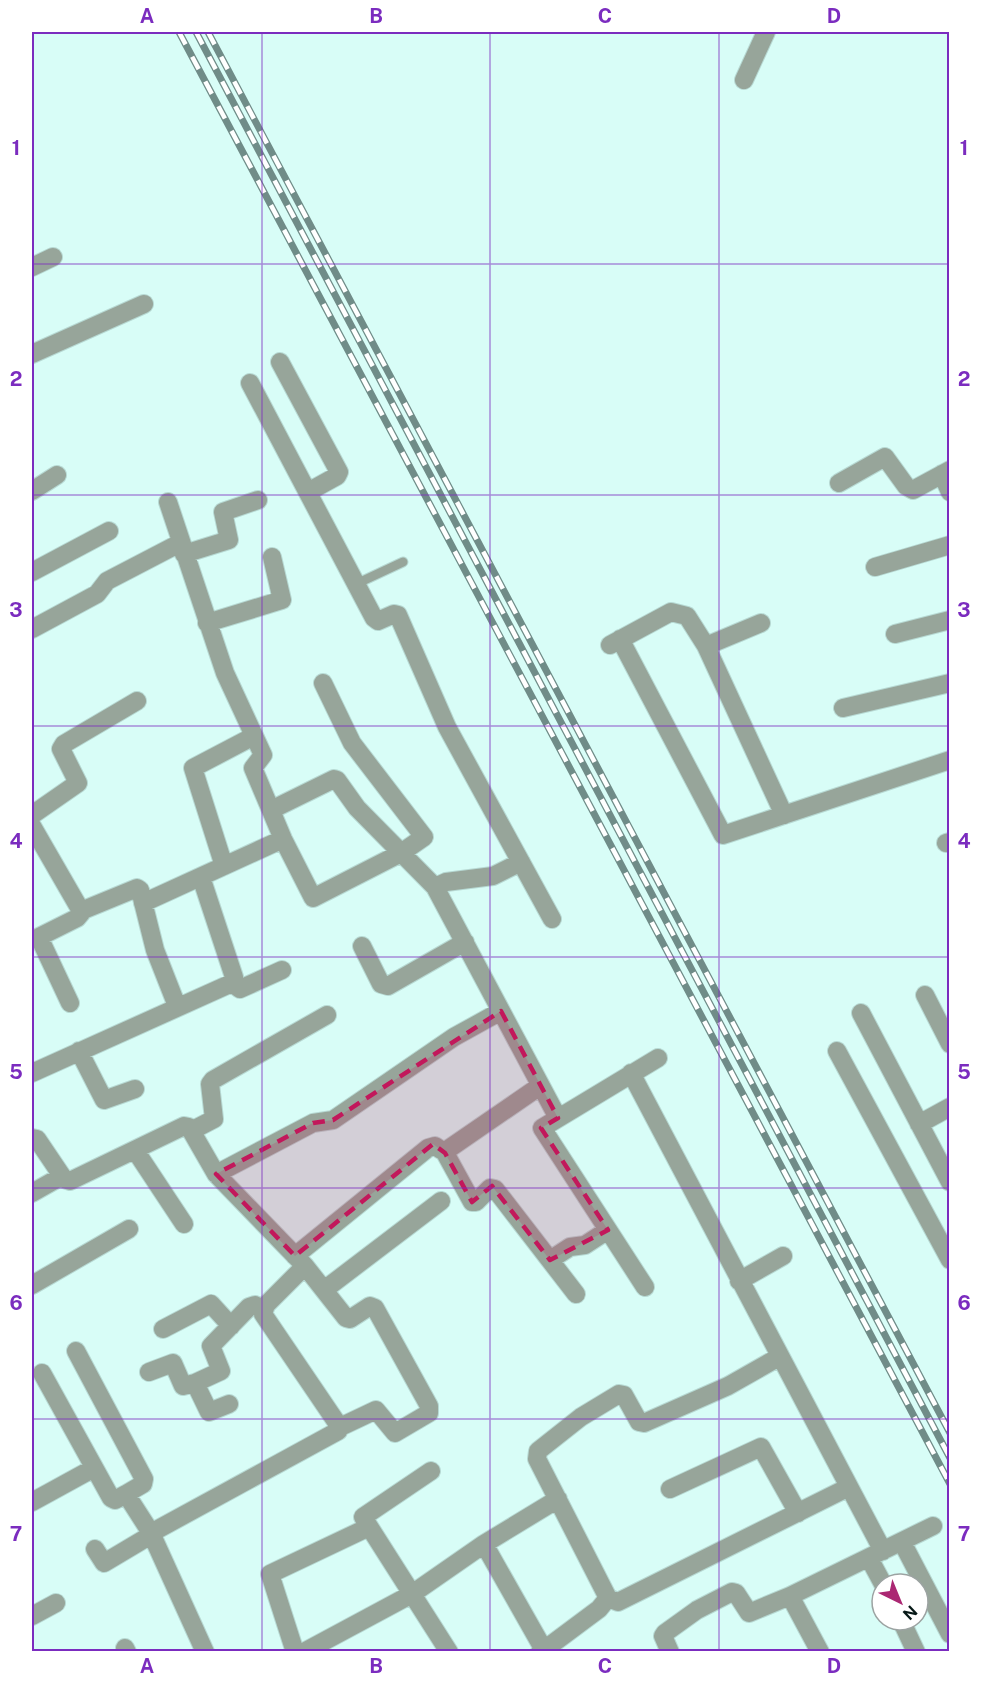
<svg xmlns="http://www.w3.org/2000/svg" width="981" height="1683" font-family="'Public Sans',sans-serif">
	<style>
		.lines { fill: none; stroke-linecap: round; stroke-linejoin: round }
		.lane-casing { stroke: #b7d9d3; stroke-width: 11 }
		.street-casing { stroke: #b7d9d3; stroke-width: 20 }
		.lane { stroke: #97a59a; stroke-width: 9 }
		.street { stroke: #97a59a; stroke-width: 18 }
		.rail-casing { stroke: #708c88; stroke-width: 7 }
		.rail { stroke: #fff; stroke-width: 4.5; stroke-dasharray: 14; stroke-linecap: butt }
		.marked { fill: #c2185b; fill-opacity: 0.2; stroke: #c2185b; stroke-width: 4.5; stroke-dasharray: 12 8; stroke-linejoin: round }
		.grid { fill: none; stroke: #7b2cbf; stroke-width: 1.5; stroke-opacity: 0.55 }
		.neatline { fill: none; stroke: #7b2cbf; stroke-width: 2 }
		.grid-label { font-size: 20px; text-anchor: middle; font-weight: bold; fill: #7b2cbf }
	</style>
	<rect width="100%" height="100%" fill="#d8fdf7"/>
	<g class="lines">
		<g class="lane-casing">
			<path id="lane" d="M356 584 403 562"/>
		</g>
		<g class="street-casing">
			<path id="street" d="M744 80 766 32
				M32 267 53 257
				M32 354 144 304
				M280 362 339 472 337 476 308 492
				M250 383 374 618 378 621 394 614 398 615 447 727 552 919
				M942 474 950 492
				M839 483 885 457 906 486 913 490 950 470
				M32 491 57 475
				M168 502 225 673 263 755 253 768 283 839 313 898 401 853 424 837 352 743 323 683
				M184 554 229 540 223 512 258 500
				M875 567 950 545
				M32 572 109 531
				M207 623 282 600 272 557
				M32 629 97 594 107 581 180 543
				M895 634 950 620
				M620 639 723 835 950 760
				M610 645 671 612 687 616 706 646 784 815
				M706 646 761 623
				M843 708 950 683
				M271 810 334 779 337 780 357 808 435 887 558 1118
				M32 815 78 783 61 749 64 744 137 701
				M32 826 81 911 137 888 140 890 155 950 177 1006
				M946 843 950 842
				M224 866 193 768 254 736
				M435 887 446 882 493 876 521 862
				M143 903 283 839
				M362 946 381 984 388 986 465 942
				M232 983 240 989 282 970
				M925 995 950 1044
				M70 1003 39 937 77 918 82 912
				M861 1013 950 1182
				M79 1051 104 1100 135 1089
				M837 1051 950 1260
				M32 1073 232 983 234 977 201 877
				M631 1073 883 1551
				M919 1124 950 1107
				M191 1131 214 1119 210 1084 213 1080 327 1015
				M32 1138 37 1139 64 1179 70 1181 184 1126 189 1127 216 1174 305 1266 346 1318 350 1319 370 1306 375 1308 429 1406V1413L395 1433 376 1410 338 1428
				M135 1150 184 1224
				M444 1151 472 1202H476L490 1188 495 1189 576 1294
				M216 1174 313 1123 333 1120 454 1037 501 1011
				M32 1193 62 1176
				M295 1256 428 1148 435 1146 441 1150H447L540 1086
				M550 1260 570 1247 585 1245 608 1230
				M739 1281 783 1256
				M32 1285 129 1229
				M645 1287 542 1128 658 1058
				M324 1290 441 1201
				M163 1329 211 1304 231 1326
				M76 1351 144 1479 143 1484 126 1494 151 1533
				M779 1357 728 1386 644 1423 639 1422 624 1395 619 1394 581 1417 538 1451 537 1459 608 1598 618 1602 849 1487
				M149 1372 173 1363 183 1386 195 1383
				M42 1373 111 1498 115 1500 126 1494
				M229 1404 209 1412 195 1383 221 1371 211 1346 249 1307 255 1305 264 1310
				M431 1471 363 1517 449 1652
				M670 1489 761 1447 798 1513
				M32 1502 94 1468
				M902 1542 950 1634
				M484 1544 544 1650 540 1652
				M95 1549 104 1563 151 1535
				M869 1558 883 1584
				M790 1596 820 1652
				M32 1616 56 1603
				M901 1620 916 1652
				M125 1648 127 1652
				M544 1650 599 1609 608 1598
				M205 1652 151 1533 338 1431 337 1423 263 1314 266 1305 305 1266
				M295 1652 270 1574 369 1527
				M304 1652 412 1594 484 1544 558 1499
				M670 1652 663 1636 665 1633 697 1610 732 1592 736 1593 749 1613 790 1596 933 1526"/>
		</g>
		<use href="#lane" class="lane"/>
		<use href="#street" class="street"/>
		<g class="rail-casing">
			<path id="rail" d="M179 32 950 1484
				M196 32 950 1458
				M208 32 950 1433"/>
		</g>
		<use href="#rail" class="rail"/>
	</g>
	<path class="marked" d="M501 1011 558 1118 541 1128 608 1230 550 1260 492 1186 472 1202 445 1153 433 1144 295 1256 216 1174 313 1123 333 1120Z"/>
	<path class="grid" d="M262 32V1652M490 32V1652M719 32V1652M32 264H950M32 495H950M32 726H950M32 957H950M32 1188H950M32 1419H950"/>
	<rect width="981" height="1683" fill="none" stroke="#ffffff" stroke-width="66"/>
	<g transform="translate(900 1602) rotate(137)"><circle r="28" fill="#ffffff" stroke="#9ca3a2" stroke-width="1.5"/>
	<path d="M0-4.5L10 22L0 15L-10 22Z" fill="#ab2873"/>
	<text y="-9" font-size="16" font-weight="bold" text-anchor="middle" fill="#071917">N</text>
	</g>
	<rect x="33" y="33" width="915" height="1617" class="neatline"/>
	<g class="grid-label">
		<text x="147" y="23">A</text>
		<text x="376" y="23">B</text>
		<text x="605" y="23">C</text>
		<text x="834" y="23">D</text>
		<text x="16" y="155">1</text>
		<text x="964" y="155">1</text>
		<text x="16" y="386">2</text>
		<text x="964" y="386">2</text>
		<text x="16" y="617">3</text>
		<text x="964" y="617">3</text>
		<text x="16" y="848">4</text>
		<text x="964" y="848">4</text>
		<text x="16" y="1079">5</text>
		<text x="964" y="1079">5</text>
		<text x="16" y="1310">6</text>
		<text x="964" y="1310">6</text>
		<text x="16" y="1541">7</text>
		<text x="964" y="1541">7</text>
		<text x="147" y="1673">A</text>
		<text x="376" y="1673">B</text>
		<text x="605" y="1673">C</text>
		<text x="834" y="1673">D</text>
	</g>
</svg>
